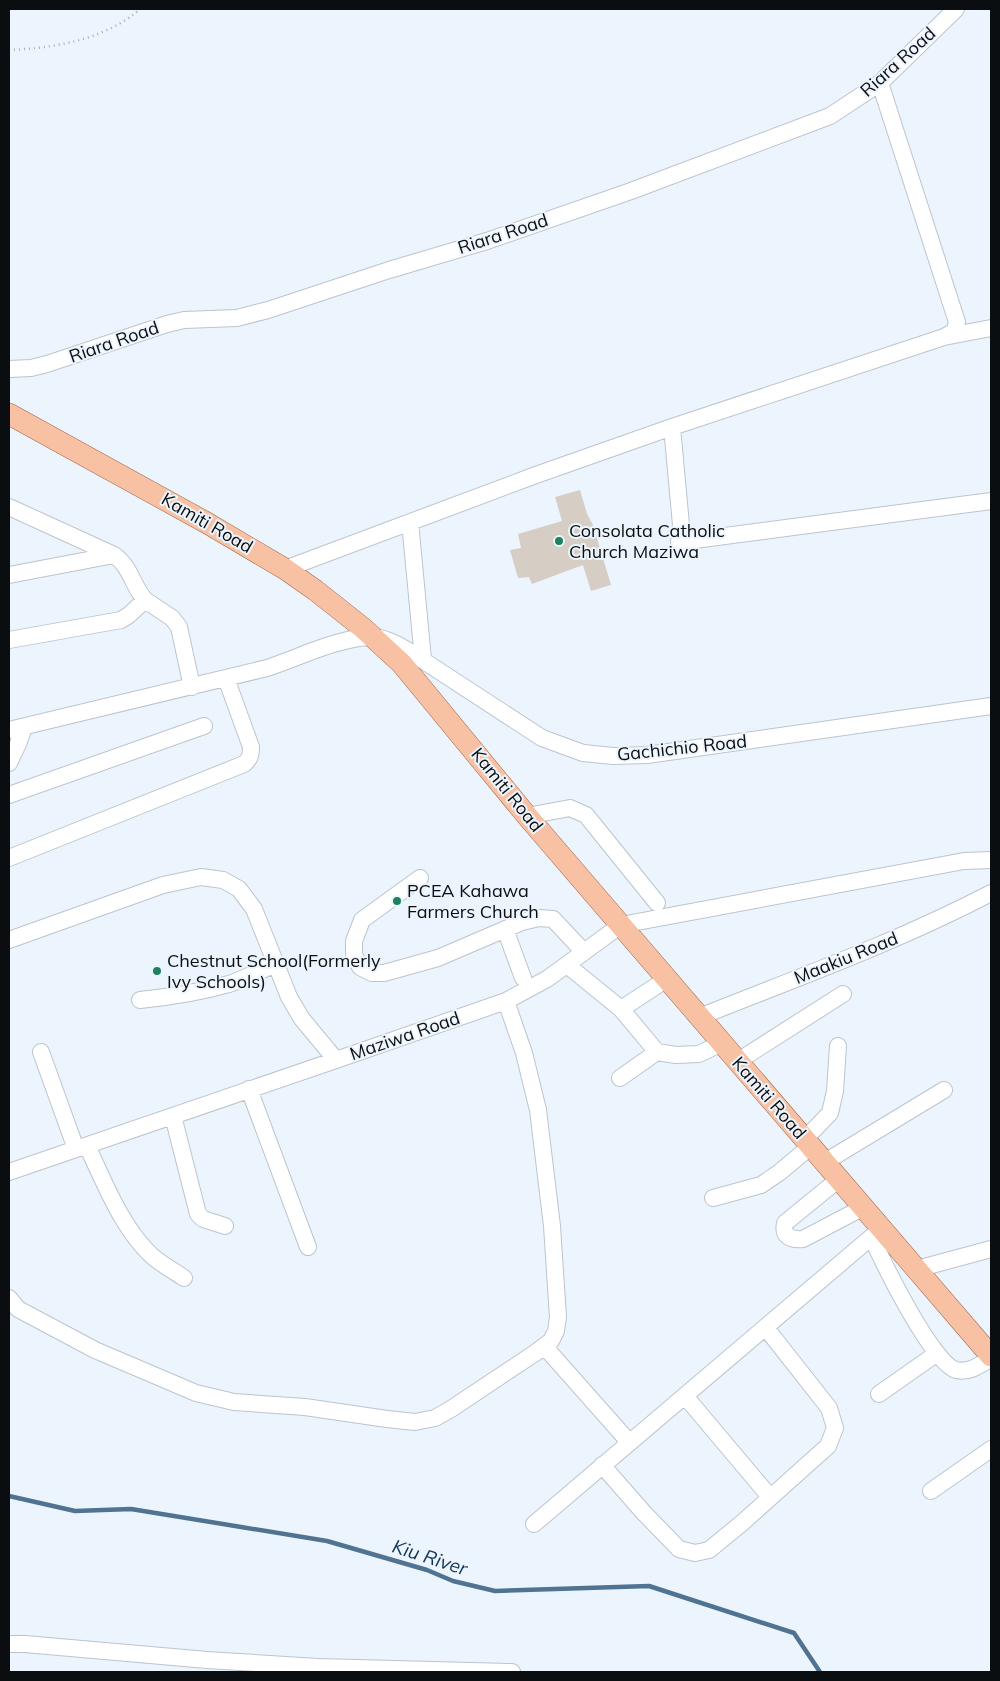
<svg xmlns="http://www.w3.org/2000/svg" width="1000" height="1681" font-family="Mulish,sans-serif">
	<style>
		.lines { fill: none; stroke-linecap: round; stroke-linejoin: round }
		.stream { stroke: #507392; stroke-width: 4.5 }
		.building { fill: #d6cdc5 }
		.minor-casing { stroke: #bcc4cc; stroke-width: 18 }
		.major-casing { stroke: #a26749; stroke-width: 22 }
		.path { stroke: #a5adb3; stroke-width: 2.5; stroke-dasharray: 1 4; stroke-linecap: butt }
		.minor { stroke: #fff; stroke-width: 16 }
		.major { stroke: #f8c1a4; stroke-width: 21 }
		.poi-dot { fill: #1d835e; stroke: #ecf5fd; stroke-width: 2 }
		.labels { text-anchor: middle; stroke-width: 4; stroke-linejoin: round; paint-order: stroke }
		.street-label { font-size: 18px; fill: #0b0e10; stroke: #ecf5fd }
		.poi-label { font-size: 18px; fill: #0b0e10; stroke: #ecf5fd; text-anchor: start }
		.water-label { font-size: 19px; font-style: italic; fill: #103552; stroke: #ecf5fd }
	</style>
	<rect width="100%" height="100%" fill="#ecf5fd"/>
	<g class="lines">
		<path class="stream" d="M9 1496 75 1511 131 1509 327 1541 427 1570 453 1581 495 1591 649 1586 794 1633 820 1672"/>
	</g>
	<path class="building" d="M580 490 587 514 593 525 611 585 591 591 583 565 532 584 529 577 518 578 510 550 521 548 518 534 562 521 555 497Z"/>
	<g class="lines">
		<g class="minor-casing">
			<path id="minor" d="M944 337 991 328
				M9 369 31 368 47 364 167 324 184 320 237 318 268 310 389 270 487 241 631 191 830 116 880 83 956 9
				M672 427 681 525 679 542 991 501
				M9 507 114 555C131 567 132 585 145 600L129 615 121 620 9 640
				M410 522 423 659
				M285 569 536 475 672 427 944 337 955 331 957 322 880 83
				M9 575 114 555
				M145 600 172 618 179 627 192 687
				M9 730 267 668C298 658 326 643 359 638 365 638 370 636 375 637 387 639 397 644 407 650L542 738 583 753 613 756 647 755 991 706
				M9 763 18 744 24 727
				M9 795 204 726
				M527 816 570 808 586 815 657 903
				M9 858 244 764C250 759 251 755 251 747L226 678
				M420 878 362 920 354 941V954L360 967 372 973H384L438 958 522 922 539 918 553 919 584 952
				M505 929 523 978
				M9 940 163 885 201 877 223 880 239 889 254 909 289 997 302 1019 336 1060 506 1001 547 979 621 925 964 861 991 860
				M567 965 621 1009 657 1052 676 1055 699 1054 722 1043
				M140 1000C170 997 200 992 229 984 245 979 260 969 276 965
				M621 1009 667 979
				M699 1017C797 978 897 942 991 893
				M41 1052 76 1149
				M738 1061 843 994
				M620 1078 657 1052
				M249 1089 308 1247
				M173 1116 198 1214 203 1219 225 1226
				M805 1139 830 1113 835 1091 838 1046
				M87 1146C105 1183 121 1227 152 1256 161 1264 174 1271 184 1278
				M825 1162 944 1090
				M9 1172 336 1060
				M839 1179 785 1223C782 1237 791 1240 803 1239L864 1207
				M713 1198 761 1185 780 1172 811 1146
				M872 1237C882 1262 933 1364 956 1370 970 1373 980 1365 991 1358
				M917 1269 991 1249
				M9 1298 18 1309 95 1350 196 1393 234 1402 305 1407 387 1419 415 1422 435 1418 451 1409 535 1353 551 1341 556 1331 558 1317 552 1226 538 1110 524 1053 506 1001
				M544 1346 629 1442
				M879 1394 936 1354
				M685 1396 770 1497
				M602 1465 644 1513 679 1549 695 1553 709 1550 742 1523 828 1446 835 1428 829 1408 766 1328
				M931 1491 991 1449
				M534 1524 882 1228
				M9 1644H25L207 1660 318 1667 512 1672"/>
		</g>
		<g class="major-casing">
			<path id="major" d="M9 414 207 523 285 569 315 590 363 628 402 664 527 816 991 1356"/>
		</g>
		<path class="path" d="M9 50C54 48 105 40 140 9"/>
		<use href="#minor" class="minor"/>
		<use href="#major" class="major"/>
	</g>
	<g class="poi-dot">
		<circle cx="559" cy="541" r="5"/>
		<circle cx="397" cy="901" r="5"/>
		<circle cx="157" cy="971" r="5"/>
	</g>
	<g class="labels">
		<g class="street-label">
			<text transform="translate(898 62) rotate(-42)" y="6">Riara Road</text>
			<text transform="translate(503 234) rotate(-18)" y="6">Riara Road</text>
			<text transform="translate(114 342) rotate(-19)" y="6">Riara Road</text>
			<text transform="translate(207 523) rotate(30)" y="6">Kamiti Road</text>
			<text transform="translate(682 748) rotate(-6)" y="6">Gachichio Road</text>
			<text transform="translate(507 790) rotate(51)" y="6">Kamiti Road</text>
			<text transform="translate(846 958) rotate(-22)" y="6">Maakiu Road</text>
			<text transform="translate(405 1036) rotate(-19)" y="6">Maziwa Road</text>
			<text transform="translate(769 1098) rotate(49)" y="6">Kamiti Road</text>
		</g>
		<g class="poi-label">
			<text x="569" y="537">Consolata Catholic<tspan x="569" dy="21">Church Maziwa</tspan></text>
			<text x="407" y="897">PCEA Kahawa<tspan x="407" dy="21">Farmers Church</tspan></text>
			<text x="167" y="967">Chestnut School(Formerly<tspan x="167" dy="21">Ivy Schools)</tspan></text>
		</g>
		<g class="water-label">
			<text transform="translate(430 1557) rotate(18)" y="7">Kiu River</text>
		</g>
	</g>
	<rect width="1000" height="1681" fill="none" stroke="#0b0e10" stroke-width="20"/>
</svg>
